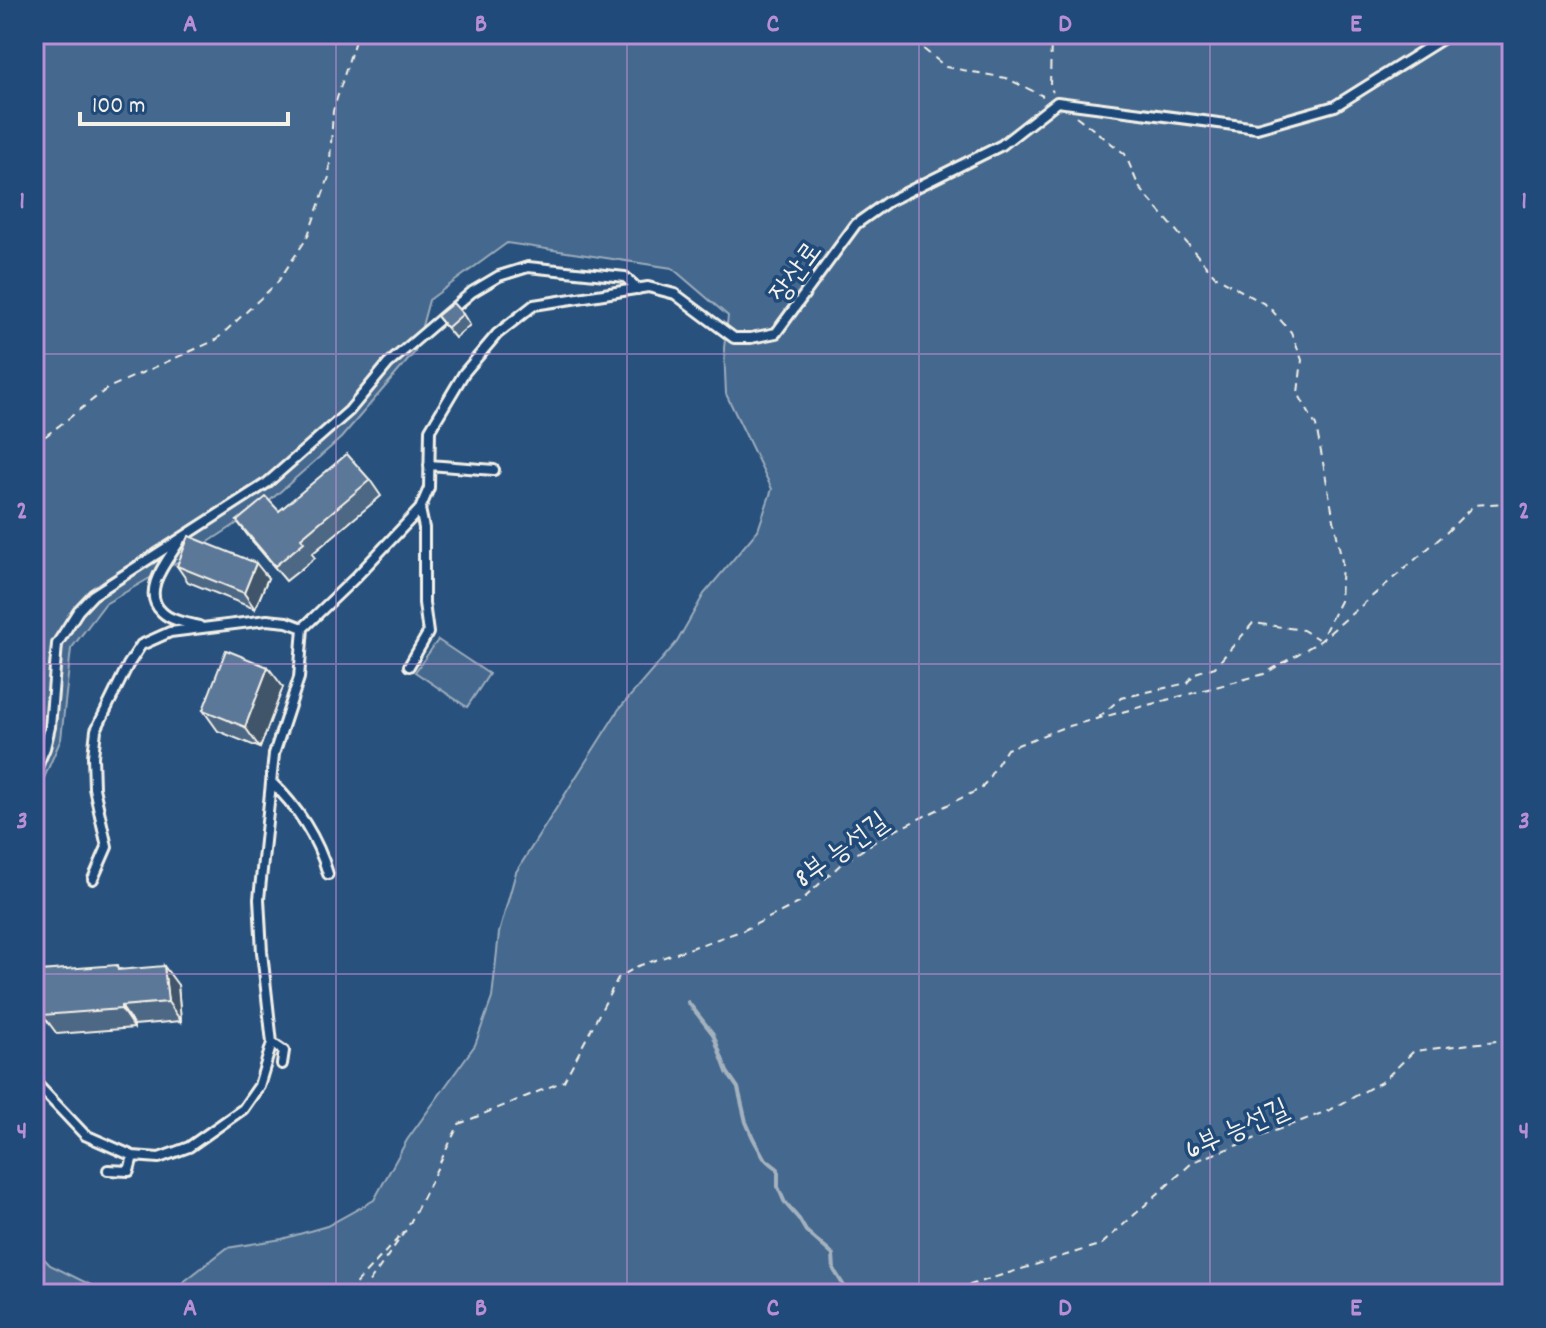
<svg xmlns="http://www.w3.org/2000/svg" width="1546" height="1328" font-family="Dekko,'Poor Story',sans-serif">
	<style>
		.green { fill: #45688e; stroke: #9cacbb; stroke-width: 2 }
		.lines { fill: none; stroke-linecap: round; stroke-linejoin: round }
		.stream { stroke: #a4b2be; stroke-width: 4 }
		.lane-casing { stroke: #f4f1e8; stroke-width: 14 }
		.path { stroke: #f4f1e8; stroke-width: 2; stroke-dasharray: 8 6; stroke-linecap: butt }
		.lane { stroke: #1f4a7a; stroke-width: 8 }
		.wall { fill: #4e6784; stroke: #f4f1e8; stroke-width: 2 }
		.shaded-wall { fill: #40546b; stroke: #f4f1e8; stroke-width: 2 }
		.building { fill: #5b7899; stroke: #f4f1e8; stroke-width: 2 }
		.grid { fill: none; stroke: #b88ed4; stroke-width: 2; stroke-opacity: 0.55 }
		.labels { text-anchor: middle; stroke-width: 7; stroke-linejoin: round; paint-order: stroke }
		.street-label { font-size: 28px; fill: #f4f1e8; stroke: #1f4a7a }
		.neatline { fill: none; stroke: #b88ed4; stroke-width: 3 }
		.grid-label { font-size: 26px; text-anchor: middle; font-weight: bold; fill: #b88ed4 }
	</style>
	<rect width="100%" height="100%" fill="#28517e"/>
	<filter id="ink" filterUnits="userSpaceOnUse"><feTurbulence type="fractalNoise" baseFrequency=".0125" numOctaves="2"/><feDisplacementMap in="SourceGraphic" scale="16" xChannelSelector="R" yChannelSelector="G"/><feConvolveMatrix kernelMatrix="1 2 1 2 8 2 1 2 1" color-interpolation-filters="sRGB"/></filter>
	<g filter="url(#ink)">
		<path class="green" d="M34 34H1512V1294H168L227 1248 282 1239 327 1226 374 1200 407 1140 475 1045 492 998 499 933 516 872 619 709 677 642 704 594 758 530 772 489 726 394 724 348 728 316 672 268 507 243 429 300 415 352 341 438 265 505 181 560 105 604 71 649 61 739 34 801Z
			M438 640 489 674 467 707 415 672Z
			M34 1248 50 1265 109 1294H34Z"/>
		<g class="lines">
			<path class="stream" d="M688 1002 713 1034 727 1072 738 1088 746 1122 753 1138 764 1158 778 1169V1187L785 1203 799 1219 806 1231 833 1255 834 1270 849 1294"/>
			<g class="lane-casing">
				<path id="lane" d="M429 465 494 470
					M179 542C167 561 140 592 162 612 171 621 187 623 199 626
					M409 666 428 633 424 603V528L420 509 429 488 430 430 464 373 497 334 534 305 648 287 675 294 734 338H751L776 333 856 224 887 202 1002 145 1057 102 1257 128 1335 106 1450 34
					M34 774 45 748 50 727 57 644 78 611 93 595 267 483 349 411 388 364 472 292 499 276 528 267 625 277 638 289
					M271 782C297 806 318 839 328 874
					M93 879 107 847 94 788 93 756 96 730 128 665 141 645 170 632 267 620 287 622 303 628
					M272 1043 284 1051 282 1064
					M34 1081 85 1135 133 1156 159 1158 189 1147 243 1109 259 1086 272 1043 262 952 259 899 274 754 299 678 303 628 356 577 420 509
					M108 1170 129 1171 133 1156"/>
			</g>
			<path class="path" d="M900 34 912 40 946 67 1006 78 1043 96
				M1051 34 1050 87 1053 92
				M1076 116 1125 154 1139 187 1215 276 1268 306 1291 332 1302 360 1298 393 1316 426 1342 562 1340 601 1322 637
				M34 445 108 388 216 340 277 283 307 238 329 177 333 111 357 34
				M1098 718 1121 698 1187 683 1195 673 1215 667 1253 623 1303 630 1318 639
				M346 1294 402 1234
				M361 1294 408 1227 459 1124 564 1081 618 978 638 966 744 930 799 903 841 864 882 837 982 788 1007 749 1062 728 1264 674 1320 641 1446 533 1474 505 1504 503 1512 491
				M941 1294 1102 1244 1193 1162 1330 1110 1383 1081 1414 1051 1512 1039"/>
			<use href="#lane" class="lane"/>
		</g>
		<path class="wall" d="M463 314 470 325 455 338 437 316Z
			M370 480 381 496 312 554 315 558 286 581 248 536 237 521 279 511Z
			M177 566 268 578 255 609 188 582Z
			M283 687 260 748 218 731 203 710Z
			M120 969 178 985 181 1021 134 1025V1028L57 1034 43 1015Z"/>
		<path class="shaded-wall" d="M256 563 268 578 255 609 244 593Z
			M268 667 283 687 260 748 245 727Z
			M164 966 178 985 181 1021 168 1002Z
			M121 1006 134 1025V1028L121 1009Z"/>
		<path class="building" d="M453 303 463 314 447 328 437 316Z
			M347 454 370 480 301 538 304 542 275 566 237 521 266 497 279 511Z
			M189 536 256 563 244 593 177 566Z
			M226 650 268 667 245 727 203 710Z
			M117 965 118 970 164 966 168 1002 121 1006V1009L43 1015 40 971Z"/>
	</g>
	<path class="grid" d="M336 34V1294M627 34V1294M919 34V1294M1210 34V1294M34 354H1512M34 664H1512M34 974H1512"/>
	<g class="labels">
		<g class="street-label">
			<text transform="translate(794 271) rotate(-54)" y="10">장산로</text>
			<text transform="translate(840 848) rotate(-36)" y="10">8부 능선길</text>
			<text transform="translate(1236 1127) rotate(-24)" y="10">6부 능선길</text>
		</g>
	</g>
	<rect width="1546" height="1328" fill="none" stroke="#1f4a7a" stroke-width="88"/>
	<path d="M80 112v12h208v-12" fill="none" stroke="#f4f1e8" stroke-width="4"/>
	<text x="92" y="112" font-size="24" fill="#f4f1e8" stroke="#1f4a7a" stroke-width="6" paint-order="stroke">100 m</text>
	<rect x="44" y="44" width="1458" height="1240" class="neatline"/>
	<g class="grid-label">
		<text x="190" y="31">A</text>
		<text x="481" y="31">B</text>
		<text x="773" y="31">C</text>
		<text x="1065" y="31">D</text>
		<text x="1356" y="31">E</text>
		<text x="22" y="208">1</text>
		<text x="1524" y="208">1</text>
		<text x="22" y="518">2</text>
		<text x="1524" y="518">2</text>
		<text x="22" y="828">3</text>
		<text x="1524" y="828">3</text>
		<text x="22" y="1138">4</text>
		<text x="1524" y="1138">4</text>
		<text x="190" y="1315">A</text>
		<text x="481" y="1315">B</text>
		<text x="773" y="1315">C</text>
		<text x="1065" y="1315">D</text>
		<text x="1356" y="1315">E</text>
	</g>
</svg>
